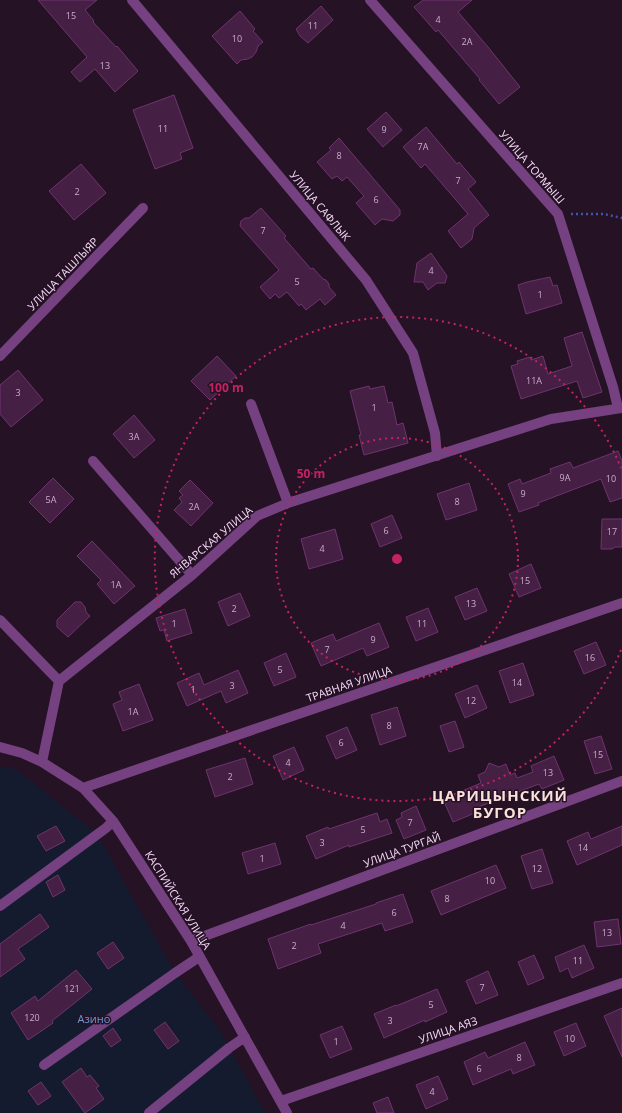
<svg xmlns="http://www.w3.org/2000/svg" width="622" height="1113" font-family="'Open Sans',sans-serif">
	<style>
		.green { fill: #151b2f }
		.building { fill: #451f44; stroke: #6e346e }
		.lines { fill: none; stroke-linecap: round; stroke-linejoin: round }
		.path { stroke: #3b58ae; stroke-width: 2.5; stroke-dasharray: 2 3; stroke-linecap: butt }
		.minor { stroke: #764180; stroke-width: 10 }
		.ring { fill: none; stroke: #c52263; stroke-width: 2; stroke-dasharray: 2 4 }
		.labels { text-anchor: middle; stroke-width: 3; stroke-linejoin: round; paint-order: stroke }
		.number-label { font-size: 9px; fill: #ccabcd }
		.street-label { font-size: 11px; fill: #f9dafb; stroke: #251225 }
		.park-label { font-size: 11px; fill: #6c9ad5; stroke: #251225 }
		.district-label { font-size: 15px; font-weight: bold; letter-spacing: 1px; fill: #fce1db; stroke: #251225 }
		.centre { fill: #c52263; stroke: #251225; stroke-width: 2 }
		.ring-label { font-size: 12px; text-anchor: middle; font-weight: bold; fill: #c52263; stroke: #251225; stroke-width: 3; stroke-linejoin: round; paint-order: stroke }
	</style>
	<rect width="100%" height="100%" fill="#251225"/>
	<path class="green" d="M0 767 16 769 97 834 175 973 219 1029 265 1113H0Z"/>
	<path class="building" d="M38 0H97L85 10 94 21 93 22 116 47 117 46 138 71 115 92 95 69 80 82 71 72 87 57Z
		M423 0H472L458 12 488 47 520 87 499 104 479 80 480 79 438 30 436 32 414 7Z
		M321 6 333 20 308 43 300 36 296 29Z
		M240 11 255 29 253 31 263 42 258 46 256 52 252 57 248 59 241 60 237 64 212 36Z
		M174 95 193 148 180 153 182 159 155 169 133 110Z
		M386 112 402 130 383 147 367 129Z
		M426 127 457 164 459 162 476 182 468 189 489 215 474 228 472 239 461 248 448 231 468 214 425 164 421 168 403 147Z
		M339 138 400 210V215L393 221 382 219 375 225 356 203 364 196 347 177 342 181 337 176 332 179 317 162 331 150 329 148Z
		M81 164 106 193 74 220 49 191Z
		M261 208 286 236 284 238 311 269 313 268 323 279 326 280 329 284V287L336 295 325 305 320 299 306 310 301 304 299 306 287 292 279 298 275 294 270 299 260 287 279 270 240 226 241 221 245 218H249Z
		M431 253 447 276 445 283H437L428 290 423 282H414L417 263Z
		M550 277 553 286 557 285 562 303 526 314 518 285 527 282Z
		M582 332 602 392 583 398 577 381 521 399 511 366 518 364 517 361 530 357 531 360 543 356 548 374 572 366 564 338Z
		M217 356 236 376 210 400 191 381Z
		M18 370 43 400 11 427 0 414V385Z
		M369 386 370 389 384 386 388 403 392 402 397 425 403 423 408 443 364 455 359 435H361L350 391Z
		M134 415 155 440 134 458 113 434Z
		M618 451 622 461V498L610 502 601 479 538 503 539 505 519 512 508 484 520 479 522 484 551 473 550 469 570 462 573 468Z
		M53 478 74 499 50 523 29 502Z
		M190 480 213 503 191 526 174 510 182 502 179 498 183 495 179 491Z
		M469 483 477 510 446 520 437 494Z
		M392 515 402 538 380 547 371 524Z
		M602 519H622V547H615L612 549H601Z
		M335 529 343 559 309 569 301 539Z
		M92 541 135 586 114 604 97 584 101 580 77 556Z
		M531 564 541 588 519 597 509 574Z
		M477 588 487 611 465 620 455 597Z
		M240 593 250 616 228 626 218 602Z
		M75 602H81L85 607 86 612 90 616 68 637 57 627V620Z
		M428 608 438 632 416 641 406 617Z
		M185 609 192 633 167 641 164 630 160 631 156 618Z
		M379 623 389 647 367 656 363 648 321 666 311 643 333 634 336 641Z
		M596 642 606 665 584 674 574 651Z
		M286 653 296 677 274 686 264 663Z
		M523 663 534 695 510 703 499 671Z
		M238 670 248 693 226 703 221 691 187 706 177 683 199 673 204 685Z
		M139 684 153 720 123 731 113 704 122 700 119 692Z
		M477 685 487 708 465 718 455 694Z
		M397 707 406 736 380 745 371 715Z
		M455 721 464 747 449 752 440 726Z
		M347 727 357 750 336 759 326 736Z
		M601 736 612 769 595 774 584 741Z
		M294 747 304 770 283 780 273 756Z
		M554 756 564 780 542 789 539 784 510 795 473 809 475 813 453 822 443 799 481 783 478 775 485 772 489 763 499 767 506 764 510 775 515 773 517 778 533 772 531 766Z
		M245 758 253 784 215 797 206 770Z
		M416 806 426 830 404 839 396 820 402 817 401 813Z
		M377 813 380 822 387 819 392 833 349 847V845L316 859 306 836 328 827 329 829Z
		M56 826 65 841 46 851 37 836Z
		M622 826V845L577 865 567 841 588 832 591 839Z
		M275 843 281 864 248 874 242 853Z
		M542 849 553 883 532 889 521 856Z
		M496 865 506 888 441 915 431 891Z
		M58 875 65 890 53 897 46 882Z
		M403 894 413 922 385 931 382 923 318 944 321 953 278 969 268 939 311 924V925L376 904V903Z
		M40 914 49 927 18 949 25 959 0 977V944Z
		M618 919 621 944 597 947 594 922Z
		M113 942 124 958 108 969 97 953Z
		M584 945 594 968 572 978 568 968 560 972 555 957Z
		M534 955 544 978 528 985 518 962Z
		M76 970 92 989 52 1021 53 1023 28 1040 11 1013 35 996 38 1001Z
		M488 971 498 995 476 1004 466 981Z
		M437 989 447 1012 425 1022V1020L384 1038 374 1014 396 1005V1006Z
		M622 1008V1057L604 1016Z
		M165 1022 179 1041 168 1049 154 1030Z
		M576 1023 586 1046 564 1056 554 1032Z
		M342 1026 352 1049 330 1058 320 1035Z
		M113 1028 121 1040 111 1047 103 1036Z
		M525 1042 535 1065 513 1074 511 1069 473 1085 464 1062 485 1052 488 1058Z
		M81 1068 87 1077 90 1075 99 1086 96 1088 104 1099 85 1113 62 1082Z
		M438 1076 448 1099 426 1109 416 1085Z
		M41 1082 51 1096 38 1105 28 1091Z
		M388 1097 394 1113H377L373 1103Z"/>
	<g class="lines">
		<path class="path" d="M571 214H604L622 218"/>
		<path class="minor" d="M132 0 366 280 413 353 435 433 437 456
			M370 0 558 214 613 387 618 408
			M0 356 143 208
			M251 404 288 503
			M93 461 192 575
			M0 620 59 681
			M0 747 22 753 42 762 83 788 113 821 191 941 287 1113
			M42 762 59 681 192 575 257 516 288 503 551 419 622 408
			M83 788 622 603
			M0 906 106 828 113 821
			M191 941 622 781
			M44 1065 175 973 199 957
			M281 1101 622 983
			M149 1113 229 1048 245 1037"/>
	</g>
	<g class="ring">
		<circle cx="397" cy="559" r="121"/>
		<path d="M621 650A242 242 0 1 1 621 468"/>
	</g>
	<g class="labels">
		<g class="number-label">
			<text x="71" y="19">15</text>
			<text x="438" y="23">4</text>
			<text x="313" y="29">11</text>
			<text x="237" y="42">10</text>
			<text x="467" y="45">2А</text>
			<text x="105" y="69">13</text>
			<text x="163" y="132">11</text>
			<text x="384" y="133">9</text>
			<text x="423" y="150">7А</text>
			<text x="339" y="159">8</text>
			<text x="458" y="184">7</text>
			<text x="77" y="195">2</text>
			<text x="376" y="203">6</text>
			<text x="263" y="234">7</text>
			<text x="431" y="274">4</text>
			<text x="297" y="285">5</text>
			<text x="540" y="298">1</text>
			<text x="534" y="384">11А</text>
			<text x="18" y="396">3</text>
			<text x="374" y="411">1</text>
			<text x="134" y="440">3А</text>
			<text x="565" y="481">9А</text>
			<text x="611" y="482">10</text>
			<text x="523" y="497">9</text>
			<text x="51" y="503">5А</text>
			<text x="457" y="505">8</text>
			<text x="194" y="510">2А</text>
			<text x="386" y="534">6</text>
			<text x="612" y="535">17</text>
			<text x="322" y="552">4</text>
			<text x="525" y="584">15</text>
			<text x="116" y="588">1А</text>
			<text x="471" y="607">13</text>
			<text x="234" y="612">2</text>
			<text x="174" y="627">1</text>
			<text x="422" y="627">11</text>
			<text x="373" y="643">9</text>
			<text x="327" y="653">7</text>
			<text x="590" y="661">16</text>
			<text x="280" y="673">5</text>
			<text x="517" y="686">14</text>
			<text x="232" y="689">3</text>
			<text x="193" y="693">1</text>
			<text x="471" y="704">12</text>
			<text x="133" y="715">1А</text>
			<text x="389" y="729">8</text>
			<text x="341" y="746">6</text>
			<text x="598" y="758">15</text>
			<text x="288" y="766">4</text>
			<text x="548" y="776">13</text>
			<text x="230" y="780">2</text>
			<text x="410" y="826">7</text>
			<text x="363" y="833">5</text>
			<text x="322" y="846">3</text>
			<text x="583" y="851">14</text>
			<text x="262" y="862">1</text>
			<text x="537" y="872">12</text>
			<text x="490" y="884">10</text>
			<text x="447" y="902">8</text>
			<text x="394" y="916">6</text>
			<text x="343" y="929">4</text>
			<text x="607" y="936">13</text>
			<text x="294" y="949">2</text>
			<text x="578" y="964">11</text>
			<text x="482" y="991">7</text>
			<text x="72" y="992">121</text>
			<text x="431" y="1008">5</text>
			<text x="32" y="1021">120</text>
			<text x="390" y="1024">3</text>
			<text x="570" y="1042">10</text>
			<text x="336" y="1045">1</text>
			<text x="519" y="1061">8</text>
			<text x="479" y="1072">6</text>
			<text x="432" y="1095">4</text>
		</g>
		<g class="street-label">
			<text transform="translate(532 167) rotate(49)" y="4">УЛИЦА ТОРМЫШ</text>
			<text transform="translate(320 206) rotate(50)" y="4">УЛИЦА САФЛЫК</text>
			<text transform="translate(63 274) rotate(-46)" y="4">УЛИЦА ТАШЛЫЯР</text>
			<text transform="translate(211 542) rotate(-40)" y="4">ЯНВАРСКАЯ УЛИЦА</text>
			<text transform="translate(349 684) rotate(-19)" y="4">ТРАВНАЯ УЛИЦА</text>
			<text transform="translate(402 850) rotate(-20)" y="4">УЛИЦА ТУРГАЙ</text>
			<text transform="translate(178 900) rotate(58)" y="4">КАСПИЙСКАЯ УЛИЦА</text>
			<text transform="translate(448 1030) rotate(-19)" y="4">УЛИЦА АЯЗ</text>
		</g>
		<g class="park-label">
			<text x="94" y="1023">Азино</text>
		</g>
		<g class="district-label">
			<text x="500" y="801">ЦАРИЦЫНСКИЙ<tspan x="500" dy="17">БУГОР</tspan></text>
		</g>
	</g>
	<circle cx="397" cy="559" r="6" class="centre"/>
	<g class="ring-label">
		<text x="226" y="392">100 m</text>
		<text x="311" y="478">50 m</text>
	</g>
</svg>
